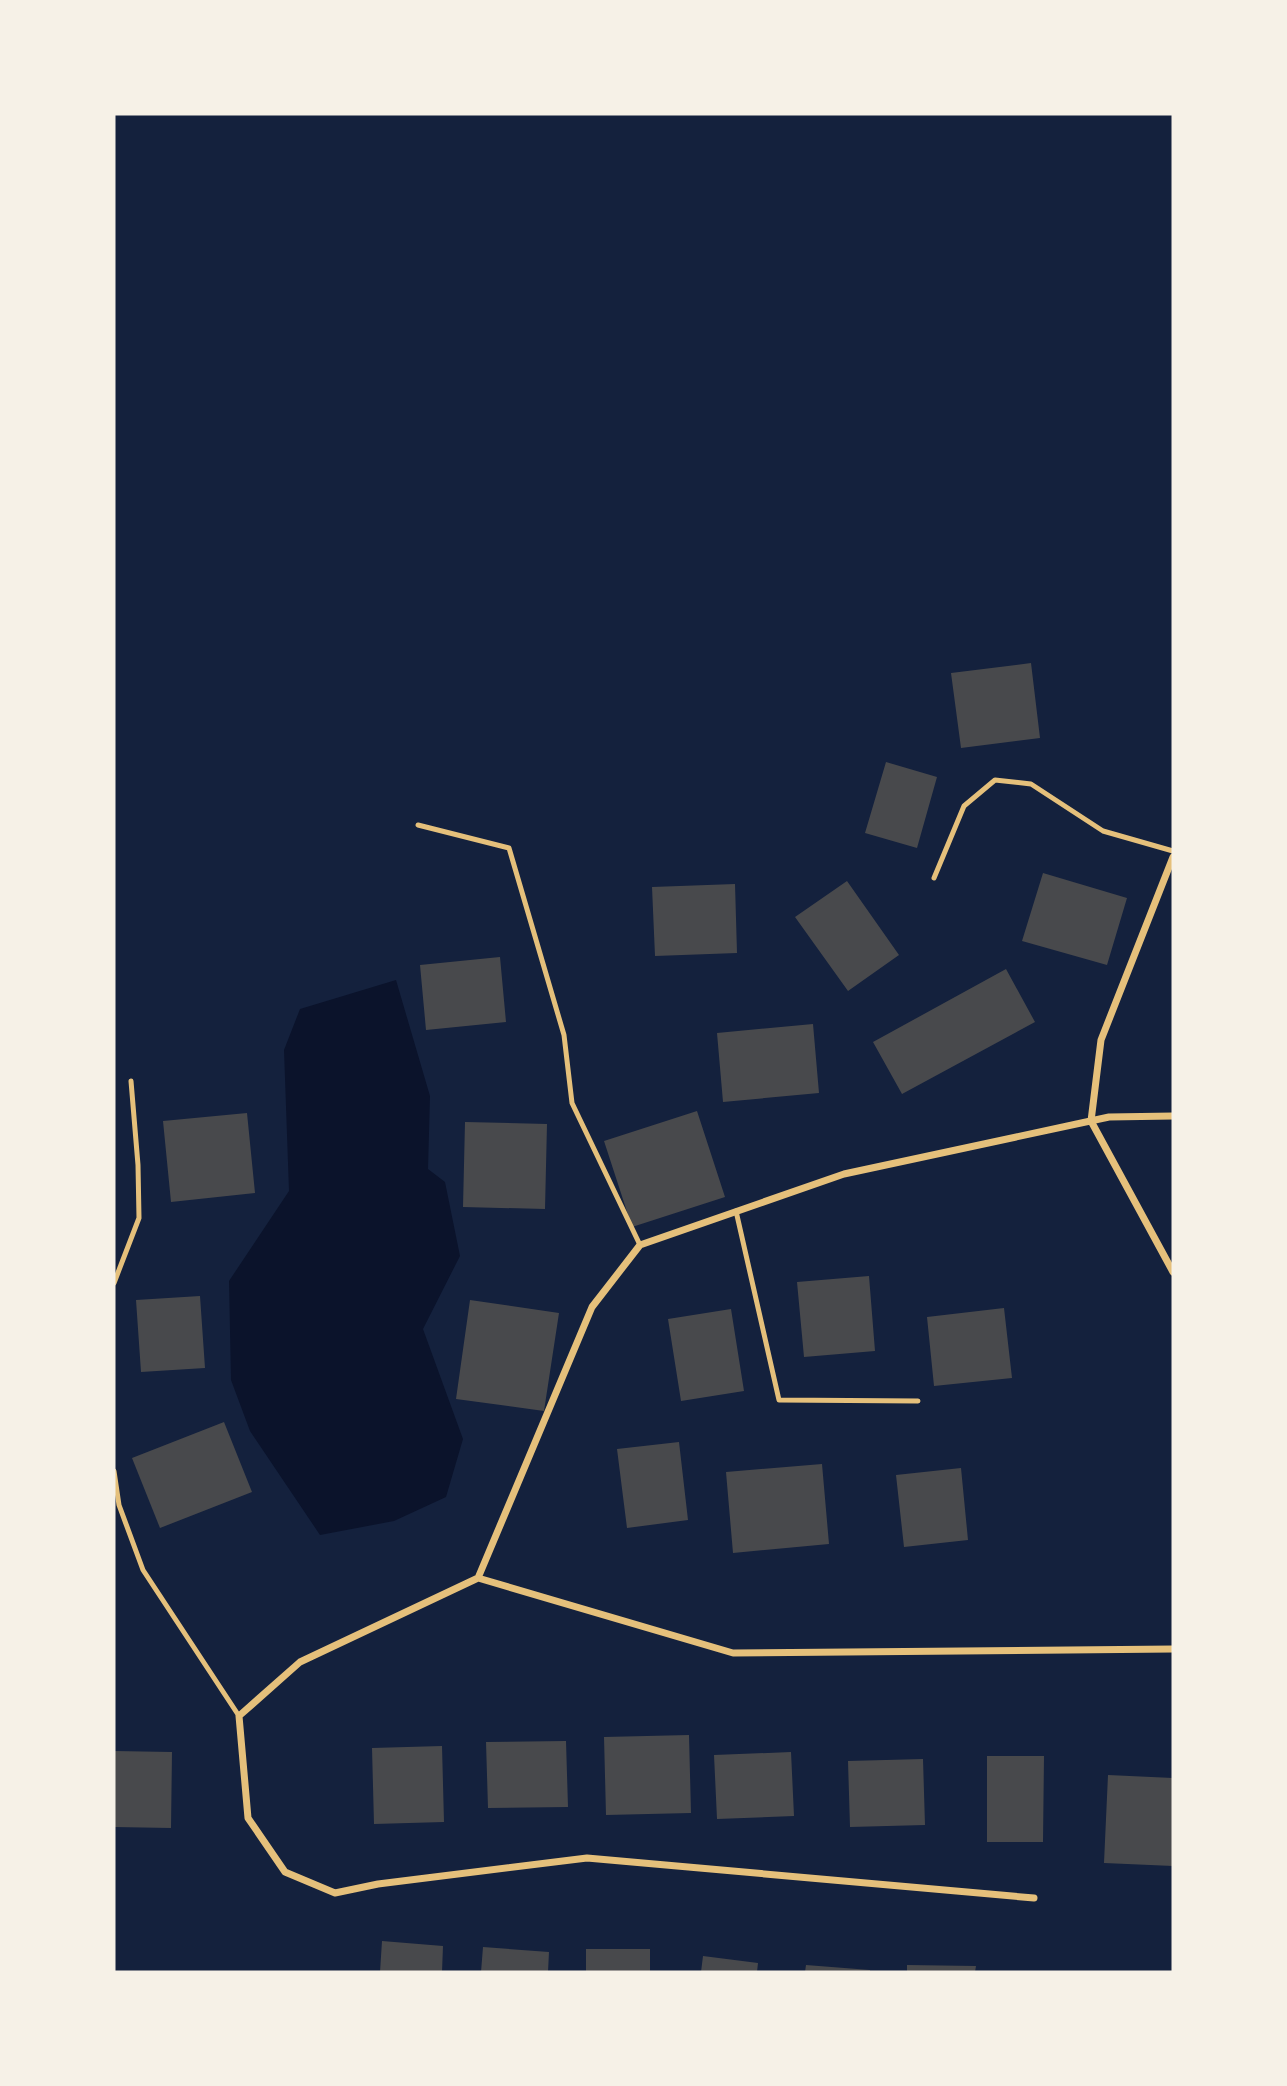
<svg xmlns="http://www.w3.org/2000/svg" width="1287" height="2086" font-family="'Golos Text',sans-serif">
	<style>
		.water { fill: #0b132b }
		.building { fill: #48494c }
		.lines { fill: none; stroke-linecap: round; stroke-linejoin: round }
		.service { stroke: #e5c07b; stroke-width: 5 }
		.minor { stroke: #e5c07b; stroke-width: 7 }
	</style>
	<rect width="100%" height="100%" fill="#14213d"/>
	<path class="water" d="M396 980 430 1096 428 1169 445 1182 460 1256 423 1329 463 1439 446 1497 394 1521 320 1535 250 1431 231 1380 229 1281 289 1191 284 1050 300 1009Z"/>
	<path class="building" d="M1031 663 1040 738 961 748 951 673Z
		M886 762 937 777 917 848 865 833Z
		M1043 873 1127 898 1107 965 1022 941Z
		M847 881 899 955 848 991 795 917Z
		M735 884 737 953 655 956 652 887Z
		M500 957 506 1022 426 1030 420 965Z
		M1006 969 1035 1022 902 1094 873 1042Z
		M813 1024 819 1093 723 1102 717 1033Z
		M697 1111 725 1197 632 1227 604 1141Z
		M247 1113 255 1193 171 1202 163 1121Z
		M465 1122 547 1124 545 1209 463 1207Z
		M869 1276 875 1351 804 1357 797 1282Z
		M200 1296 205 1368 141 1372 136 1300Z
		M470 1300 559 1313 544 1411 456 1399Z
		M1004 1308 1012 1378 934 1386 927 1317Z
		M731 1309 744 1391 681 1401 668 1319Z
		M224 1422 252 1492 160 1528 132 1458Z
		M679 1442 688 1520 627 1528 617 1449Z
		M822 1464 829 1544 733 1553 726 1472Z
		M961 1468 968 1540 904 1547 896 1475Z
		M689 1735 691 1813 606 1815 604 1737Z
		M566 1741 568 1807 488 1808 486 1742Z
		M442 1746 444 1822 374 1824 372 1748Z
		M114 1751 172 1752 171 1828 114 1827Z
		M791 1752 794 1816 717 1819 714 1755Z
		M987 1756H1044L1043 1842H987Z
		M923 1759 925 1825 850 1827 848 1761Z
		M1108 1775 1173 1778V1866L1104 1863Z
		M382 1941 443 1946 442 1972H380Z
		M483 1947 549 1952 548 1972H481Z
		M586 1949H650V1972H586Z
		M703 1956 758 1963 757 1972H701Z
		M806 1965 870 1970V1972H805Z
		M907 1965 976 1966 975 1972H907Z"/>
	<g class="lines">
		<path class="service" d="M418 825 509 848 564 1035 572 1103 640 1245
			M934 878 964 806 995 780 1031 784 1103 831 1173 851
			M736 1211 779 1400 918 1401
			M114 1283 139 1218 138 1165 131 1081
			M114 1471 119 1505 143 1570 239 1716"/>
		<path class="minor" d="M1173 857 1101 1040 1091 1121 1173 1272
			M478 1578 592 1307 640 1245 844 1174 1109 1117 1173 1116
			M1034 1898 587 1858 378 1884 335 1893 285 1872 248 1818 239 1716 300 1662 478 1578 733 1653 1173 1649"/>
	</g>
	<rect width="1287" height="2086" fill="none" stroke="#f6f1e7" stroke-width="231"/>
</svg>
